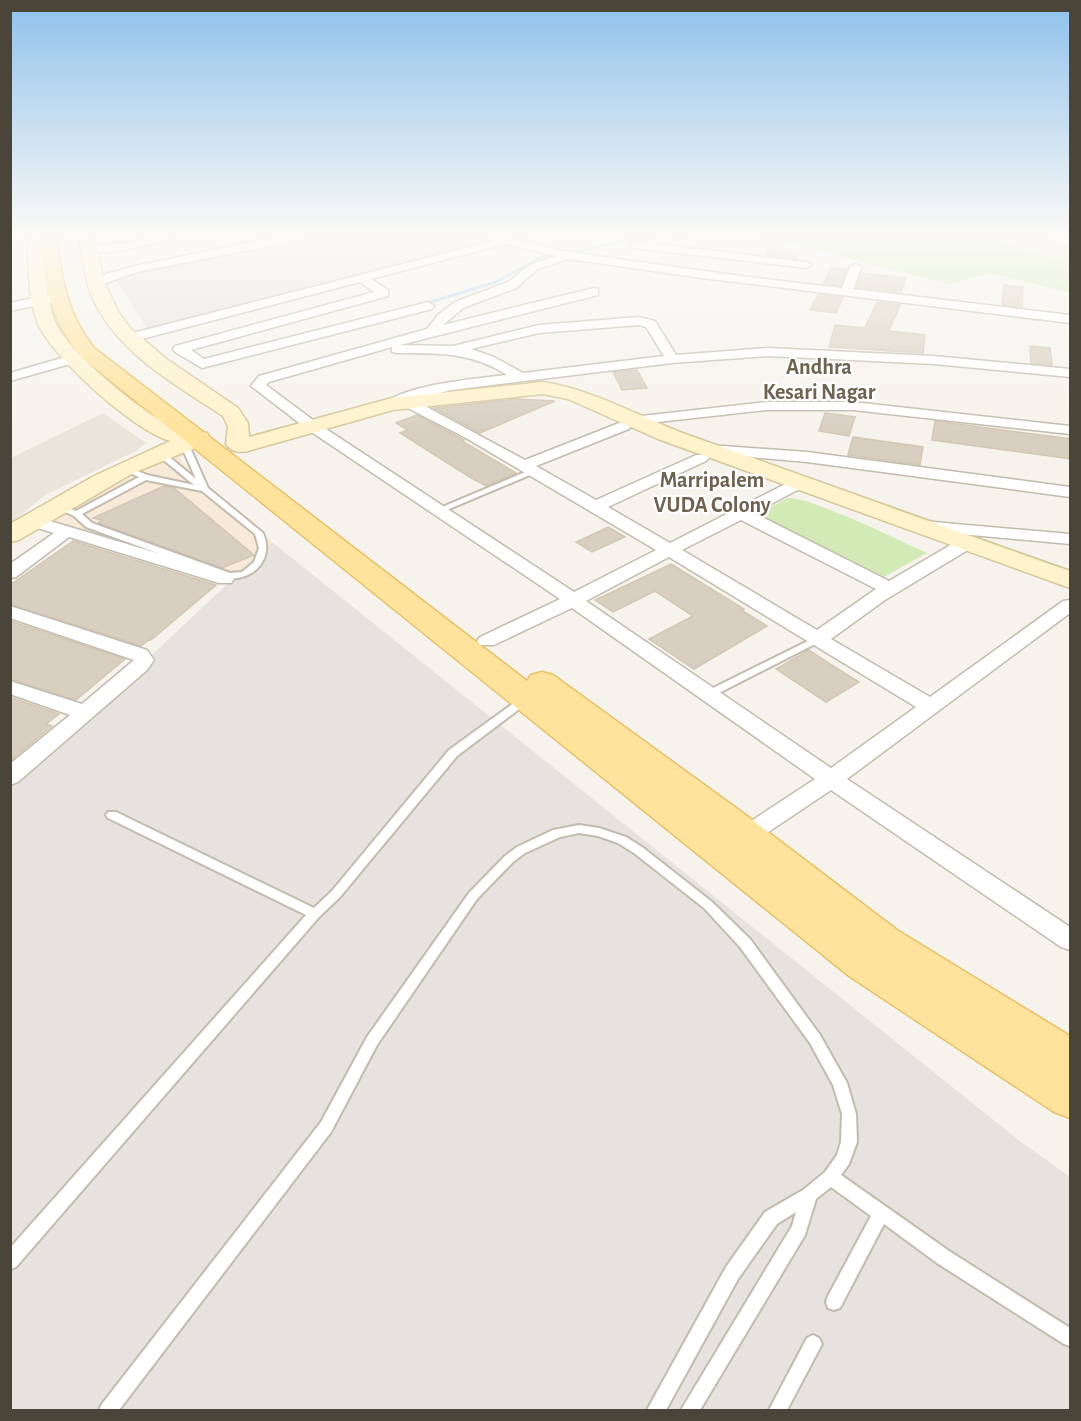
<svg xmlns="http://www.w3.org/2000/svg" width="1081" height="1421" font-family="'Alegreya Sans',sans-serif">
	<style>
		.residential { fill: #eae5da }
		.commercial { fill: #f7ead8 }
		.industrial { fill: #e6e2dd }
		.green { fill: #d2eab5 }
		.lines { fill: none; stroke-linecap: round; stroke-linejoin: round }
		.stream { stroke: #a9d4f2; stroke-width: 3 }
		.building { fill: #d8cfc1; stroke: #d3c7b4; stroke-width: 1.5 }
		.lane-casing { stroke: #c2bbae; stroke-width: 4 }
		.street-casing { stroke: #c2bbae; stroke-width: 3 }
		.secondary-casing { stroke: #d6c79b; stroke-width: 3 }
		.primary-casing { stroke: #e6c16a; stroke-width: 3 }
		.lane { fill: #fff; fill-rule: evenodd }
		.street { fill: #fff; fill-rule: evenodd }
		.secondary { fill: #fff3cd; fill-rule: evenodd }
		.primary { fill: #ffe39c; fill-rule: evenodd }
		.labels { text-anchor: middle; stroke-width: 4.5; stroke-linejoin: round; paint-order: stroke }
		.far-neighbourhood-label { font-size: 22px; font-weight: bold; fill: #6e6250; stroke: #fff }
	</style>
	<rect width="100%" height="100%" fill="#f6f3ec"/>
	<path class="residential" d="M982 234H1070V258H1049Z
		M103 413 146 443 136 451 45 495 11 523V458Z"/>
	<path class="commercial" d="M177 450 183 463 272 542 235 577 45 523Z"/>
	<path class="industrial" d="M310 234H457L488 241 149 331 114 277 302 240Z
		M272 542 1021 1142 1070 1177V1410H11L10 776 155 652Z"/>
	<path class="green" d="M753 234H982L1049 258H1070V293L991 273 949 284Z
		M788 498C811 497 901 541 927 553L882 578 757 514Z"/>
	<g class="lines">
		<path class="stream" d="M571 253 650 234
			M424 304 496 282 542 257 558 255"/>
	</g>
	<path class="building" d="M770 248 786 250 785 252 799 254 796 259 765 255Z
		M831 268 847 269 841 286 823 284Z
		M862 273 879 275 906 278 901 292 856 287Z
		M1004 285 1023 287 1022 307 1002 305Z
		M818 294 843 298 836 313 810 310Z
		M877 302 900 305 889 331 925 335 923 353 829 347 835 325 865 328Z
		M1030 346 1050 348 1052 365 1031 363Z
		M637 370 647 388 622 390 613 372Z
		M516 399 555 401 480 433 434 408Z
		M825 413 855 417 849 436 819 431Z
		M417 415 464 440 462 441 516 473 486 486 468 476 400 433 408 430 396 423Z
		M935 421 1071 439V459L932 440Z
		M853 437 923 447 920 465 848 455Z
		M164 486 174 488 254 555 222 568 98 523 102 520 93 518Z
		M608 527 625 537 592 552 576 542Z
		M73 541 216 585 151 640H149L141 646 10 604V585Z
		M671 564 744 609 741 610 767 626 694 669 649 639 693 616 655 591 613 612 595 600Z
		M10 621 125 659 76 700 10 679Z
		M809 650 830 664 859 682 826 702 776 669Z
		M10 697 59 714 46 724 52 726 10 761Z"/>
	<g class="lines">
		<g class="lane-casing">
			<path id="lane" d="M181 441 188 443 208 488 263 533C275 559 252 582 226 578L86 527 74 516 52 506 56 504 76 511 139 477 123 470V466H126L147 475 194 485 155 453 159 451H162L196 479 180 443ZM146 480 202 491 255 534 259 548 254 562 242 572 230 573 92 523 82 514Z
				M530 470H533L537 472 442 512H436L435 510Z
				M818 636 821 637 823 639 821 641 711 697H703L702 695 703 693Z
				M526 696 531 699 530 701 457 756 340 897 319 917 16 1267 10 1269V1248L306 915 108 818 106 815 108 812H116L314 908 332 891 449 750 522 697Z
				M579 825 599 828 626 837 642 847 712 902 750 939 820 1035 847 1083 856 1114 857 1142 849 1164 841 1175 949 1251 1070 1328V1346L1064 1344 937 1263 884 1224 840 1308 834 1310 828 1308 826 1302 828 1296 871 1216 831 1187 816 1199 805 1235 700 1410H681L792 1226 796 1212 777 1224 738 1279 666 1410H647L726 1267 765 1212 803 1190 825 1172 837 1155 841 1142 842 1114 833 1085 810 1043 740 947 704 908 634 853 618 843 598 836 579 833 560 837 525 853 513 862 477 899 377 1045 331 1132 119 1410H99L102 1404 321 1122 367 1037 469 893 505 856 517 847 553 830Z
				M813 1335 819 1338 822 1344 787 1410H769L807 1338Z"/>
		</g>
		<g class="street-casing">
			<path id="street" d="M159 234H178C165 243 96 259 83 249L89 246 127 243Z
				M292 234H302L300 240 296 241 137 272 95 287 89 283 106 274 135 266Z
				M473 234C509 234 542 248 577 253 665 266 753 278 842 288L850 267 856 264 862 267 853 289 1070 315V323L702 278 569 259 538 269 516 288 463 308 443 325 594 288 598 289V295L400 345 453 346 539 325 639 317 655 321 676 355 768 348 934 356 1070 369V377L934 364 768 356 672 363 451 390 414 400 525 460 619 423 626 422 628 418 633 417 766 402H853L1070 426V434L853 410H766L631 425 629 429 536 466 596 500 696 455H706L709 458 706 461 608 507 670 543 793 480H805L807 483 805 486 754 513 889 581 959 540H971L974 544 971 548 885 600 831 639 930 697 1063 601 1070 600V613L847 779 1070 927V950L1061 947 831 790 755 841 747 844 739 841 735 835 739 829 815 779 572 608 494 645H480L477 641 480 637 560 599 307 429 251 386 259 376 427 329 438 315 455 302 508 282 530 265 556 256 505 244 371 279 388 290V296L191 350 204 359 428 302 434 306 432 309 202 368 175 352 173 349 175 346 374 292 360 282 130 342 124 338 125 335 493 241ZM639 325 646 327 664 356 523 373 494 357 471 349 539 333ZM392 347V352L397 353C437 353 472 352 507 375 480 378 402 385 385 404L387 407 392 408 402 405 466 438 656 550 574 592 317 423 266 385 269 382ZM741 520 876 589 817 630 682 550ZM669 557 916 707 831 768 586 601Z
				M671 234H692L657 244 806 262 812 265 806 268 635 248 630 245 635 242 647 243 648 240Z
				M1039 234H1055L1070 240V247Z
				M57 293 63 297 61 300 10 311V303Z
				M72 355 79 359 77 362 10 381V373Z
				M710 445 807 452 1070 487V497L807 462 705 453 702 450 705 447Z
				M33 516 231 575 234 579 231 583H219L69 537 16 577 10 578V564L54 533 27 525 25 521 27 517Z
				M922 521 1070 534V544L916 530 913 526 916 522Z
				M10 606 147 650 154 660 147 670 18 782 10 785V764L70 715 10 694V681L82 704 134 660 10 618Z"/>
		</g>
		<g class="secondary-casing">
			<path id="secondary" d="M27 234H43C46 264 44 299 57 326 72 355 149 419 179 430 188 433 198 431 207 433L210 438 205 444 133 473 19 540 10 542V524L94 476 170 441C133 430 56 360 39 326 27 299 29 264 27 234Z
				M78 234H94L104 282 119 313 130 328 165 358 238 408 248 423 249 437 392 398 543 382C595 390 639 417 688 435 816 480 943 527 1070 571V588L658 439 568 399 543 394 393 410 248 451C238 453 232 452 226 444L228 427 223 416C175 384 117 353 92 297 84 278 82 255 78 234Z"/>
		</g>
		<g class="primary-casing">
			<path id="primary" d="M40 234H56C61 277 67 314 94 348L527 681 531 675 542 672 553 675 743 813 897 930 1070 1036V1118L1054 1112 849 976 80 356C49 316 44 284 40 234Z"/>
		</g>
		<use href="#lane" class="lane"/>
		<use href="#street" class="street"/>
		<use href="#secondary" class="secondary"/>
		<use href="#primary" class="primary"/>
	</g>
	<linearGradient id="sky" x2="0" y2="1"><stop stop-color="#8fc1ec"/><stop offset="0.54" stop-color="#fbfaf6"/><stop offset="1" stop-color="#fbfaf6" stop-opacity="0"/></linearGradient>
	<rect width="1081" height="433" fill="url(#sky)"/>
	<g class="labels">
		<g class="far-neighbourhood-label">
			<text x="819" y="374">Andhra<tspan x="819" dy="25">Kesari Nagar</tspan></text>
			<text x="712" y="487">Marripalem<tspan x="712" dy="25">VUDA Colony</tspan></text>
		</g>
	</g>
	<rect width="1081" height="1421" fill="none" stroke="#4b4439" stroke-width="24"/>
</svg>
